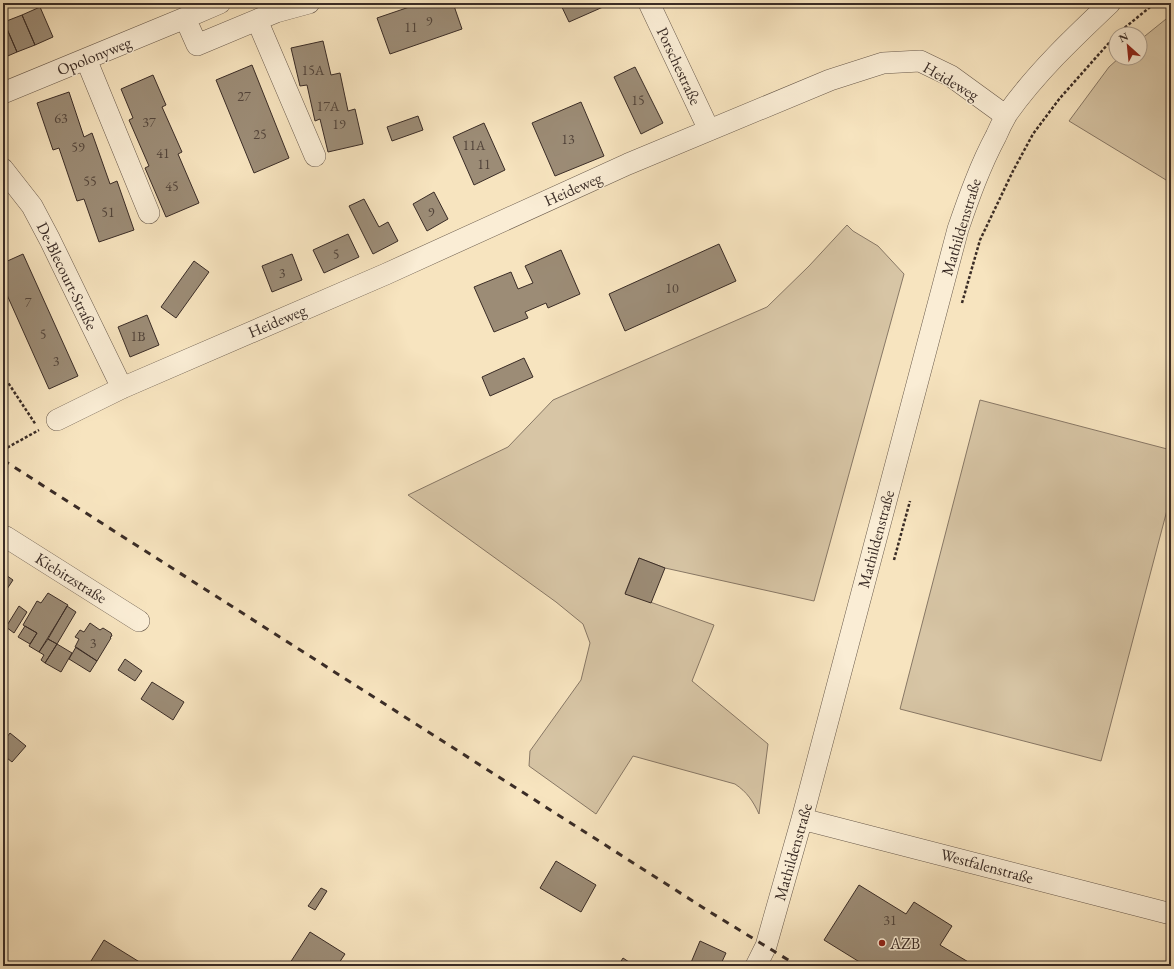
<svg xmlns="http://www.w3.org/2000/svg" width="1174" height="969" viewBox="0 0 1174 969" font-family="'EB Garamond',serif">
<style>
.green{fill:#d7c5a5;stroke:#887866}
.building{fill:#9c8c76;stroke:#3a2c26}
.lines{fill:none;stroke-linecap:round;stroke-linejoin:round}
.minor-casing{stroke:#695a4c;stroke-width:22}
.path{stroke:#3a2c26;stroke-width:2.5;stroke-dasharray:3 2;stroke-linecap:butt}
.minor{stroke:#faedd5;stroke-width:21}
.rail{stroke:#3a2c26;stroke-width:3;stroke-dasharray:7 7;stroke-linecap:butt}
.poi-dot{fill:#8f2418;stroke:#faedd5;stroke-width:1.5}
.labels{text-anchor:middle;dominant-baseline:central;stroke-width:3;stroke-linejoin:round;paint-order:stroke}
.number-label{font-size:14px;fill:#52443a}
.street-label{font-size:16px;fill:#3a2c26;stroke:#faedd5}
.poi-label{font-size:16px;fill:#3a2c26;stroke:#faedd5;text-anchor:start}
</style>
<rect width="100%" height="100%" fill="#f7e4bf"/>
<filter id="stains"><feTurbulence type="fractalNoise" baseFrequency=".005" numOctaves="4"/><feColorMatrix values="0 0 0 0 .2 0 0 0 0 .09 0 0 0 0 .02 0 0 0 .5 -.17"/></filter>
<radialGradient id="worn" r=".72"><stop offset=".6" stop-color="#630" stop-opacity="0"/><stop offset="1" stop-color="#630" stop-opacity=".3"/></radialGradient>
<path class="green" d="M1171 15V183L1069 121 1109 67 1119 58H1140V40Z
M847 225 853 231 878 246 904 274 814 601 665 568 639 558 625 593 714 625 692 681 768 744 759 814C753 801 747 792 735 784L633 756 596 814 529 766 530 751 581 680 590 643 583 624 556 602 408 495 508 447 553 400 767 307 809 266Z
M980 400 1171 450V495L1101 761 900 709Z"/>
<path class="building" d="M421 3H453L462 29 390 54 377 18Z
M560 3H601L603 7 569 22Z
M40 7 53 37 35 45 22 15Z
M22 15 35 45 17 52 4 22Z
M4 22 17 52 3 58V23Z
M323 41 331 75 340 73 348 111 355 109 363 144 328 152 320 119 315 121 307 85 300 86 291 48Z
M252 65 289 158 254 173 216 80Z
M635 67 663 123 641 134 614 77Z
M153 75 166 105 162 107 182 152 178 154 199 203 166 217 145 168 149 166 129 120 133 118 121 89Z
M69 92 84 137 92 133 110 184 117 181 134 230 99 242 84 199 77 201 59 148 53 150 37 103Z
M581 102 604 156 555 176 532 123Z
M418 116 423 130 392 141 387 127Z
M484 123 505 170 474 185 453 137Z
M434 192 448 219 427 231 413 204Z
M364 199 379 227 388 222 398 241 373 254 349 206Z
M348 234 359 257 324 273 313 250Z
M719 244 736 281 625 331 609 294Z
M561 250 580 294 548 308 546 303 525 312 528 318 494 332 474 287 511 272 518 289 533 283 525 266Z
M23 254 78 376 49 389 3 286V263Z
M292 254 302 280 272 292 262 266Z
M194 261 209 272 176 318 161 307Z
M147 315 159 345 130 357 118 327Z
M524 358 533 377 490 396 482 377Z
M639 558 665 568 651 603 625 594Z
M3 573 13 580 3 595Z
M48 593 68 605 39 652 29 646 37 633 23 625 37 601 41 603Z
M19 606 27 612 14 633 6 627Z
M67 606 76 612 57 644 48 639Z
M90 623 100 630 103 628 111 633 112 636 110 637 111 638 97 661 75 647 79 639 75 637 80 630 84 632Z
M25 626 37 633 30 644 18 637Z
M48 639 57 644 45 663 41 660 44 655 39 652Z
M57 644 72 653 61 672 45 663Z
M76 647 97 661 90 672 69 659Z
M125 659 142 671 135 681 118 670Z
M152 682 184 702 173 720 141 699Z
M10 733 26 746 12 762 3 755V742Z
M556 861 596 885 581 912 540 888Z
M859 885 906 914 914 902 952 926 940 945 975 966H866L824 940Z
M321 888 327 891 315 910 308 906Z
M310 932 345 954 337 966H288Z
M104 940 146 966H99L91 961Z
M700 941 726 953 720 966H693L690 965Z
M623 958 635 966H618Z"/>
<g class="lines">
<g class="minor-casing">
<path id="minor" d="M271 3 276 12 309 3
M649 3 709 130
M185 18 197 45 276 12
M257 20 315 156
M86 59 149 213
M3 93 185 18 220 3
M3 169 32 206 50 240 122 388
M57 420 122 388 386 274 628 164 830 80 883 63 920 61 951 76 1006 116
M3 536 6 537 139 621
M802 819 1171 914
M756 966 766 946 802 819 958 229C969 197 980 166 996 136 999 129 1003 121 1007 114 1036 73 1073 38 1110 3"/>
</g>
<path class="path" d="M1117 34 1155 3
M962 303 980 240 1013 171 1033 134 1060 98 1116 35
M3 375 36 425
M3 450 39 430
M894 560 910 501"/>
<use href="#minor" class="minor"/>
<path class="rail" d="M3 460 710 912 798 966"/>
</g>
<circle class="poi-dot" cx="882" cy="943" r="4"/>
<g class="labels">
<g class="number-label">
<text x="429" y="21">9</text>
<text x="411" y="27">11</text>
<text x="313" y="70">15A</text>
<text x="244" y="96">27</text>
<text x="638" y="100">15</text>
<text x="328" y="106">17A</text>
<text x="61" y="118">63</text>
<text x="149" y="122">37</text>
<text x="339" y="124">19</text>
<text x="260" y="134">25</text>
<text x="568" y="139">13</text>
<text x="474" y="145">11A</text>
<text x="78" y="147">59</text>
<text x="163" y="153">41</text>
<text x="484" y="164">11</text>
<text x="90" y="181">55</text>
<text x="172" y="186">45</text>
<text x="108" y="212">51</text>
<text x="431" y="212">9</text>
<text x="336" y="254">5</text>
<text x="282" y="273">3</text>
<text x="672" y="288">10</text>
<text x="28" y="302">7</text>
<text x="43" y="334">5</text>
<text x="138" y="336">1B</text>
<text x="56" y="361">3</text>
<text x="93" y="643">3</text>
<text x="890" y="920">31</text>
</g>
<g class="street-label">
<text transform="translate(94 56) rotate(-22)">Opolonyweg</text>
<text transform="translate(679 66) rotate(65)">Porschestraße</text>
<text transform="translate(951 81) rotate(30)">Heideweg</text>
<text transform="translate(573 189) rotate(-24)">Heideweg</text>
<text transform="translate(961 227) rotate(-73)">Mathildenstraße</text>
<text transform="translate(67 276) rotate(64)">De-Blecourt-Straße</text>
<text transform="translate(277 321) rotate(-23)">Heideweg</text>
<text transform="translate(876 539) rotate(-75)">Mathildenstraße</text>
<text transform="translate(71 578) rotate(32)">Kiebitzstraße</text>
<text transform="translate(793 852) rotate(-74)">Mathildenstraße</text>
<text transform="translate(987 866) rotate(15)">Westfalenstraße</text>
</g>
<g class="poi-label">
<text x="890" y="943">AZB</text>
</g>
</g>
<rect width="1174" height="969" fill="none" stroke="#f7e4bf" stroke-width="16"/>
<rect x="4" y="4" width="1166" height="961" fill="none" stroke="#3a2c26" stroke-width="2"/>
<rect x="8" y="8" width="1158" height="953" fill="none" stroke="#3a2c26"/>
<g transform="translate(1128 46) rotate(333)"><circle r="19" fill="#faedd5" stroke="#ada08f"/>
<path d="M0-3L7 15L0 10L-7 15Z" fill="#8f2418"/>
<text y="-6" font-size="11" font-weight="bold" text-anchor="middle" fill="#3a2c26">N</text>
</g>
<rect width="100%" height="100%" filter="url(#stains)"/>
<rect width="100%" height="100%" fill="url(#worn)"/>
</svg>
